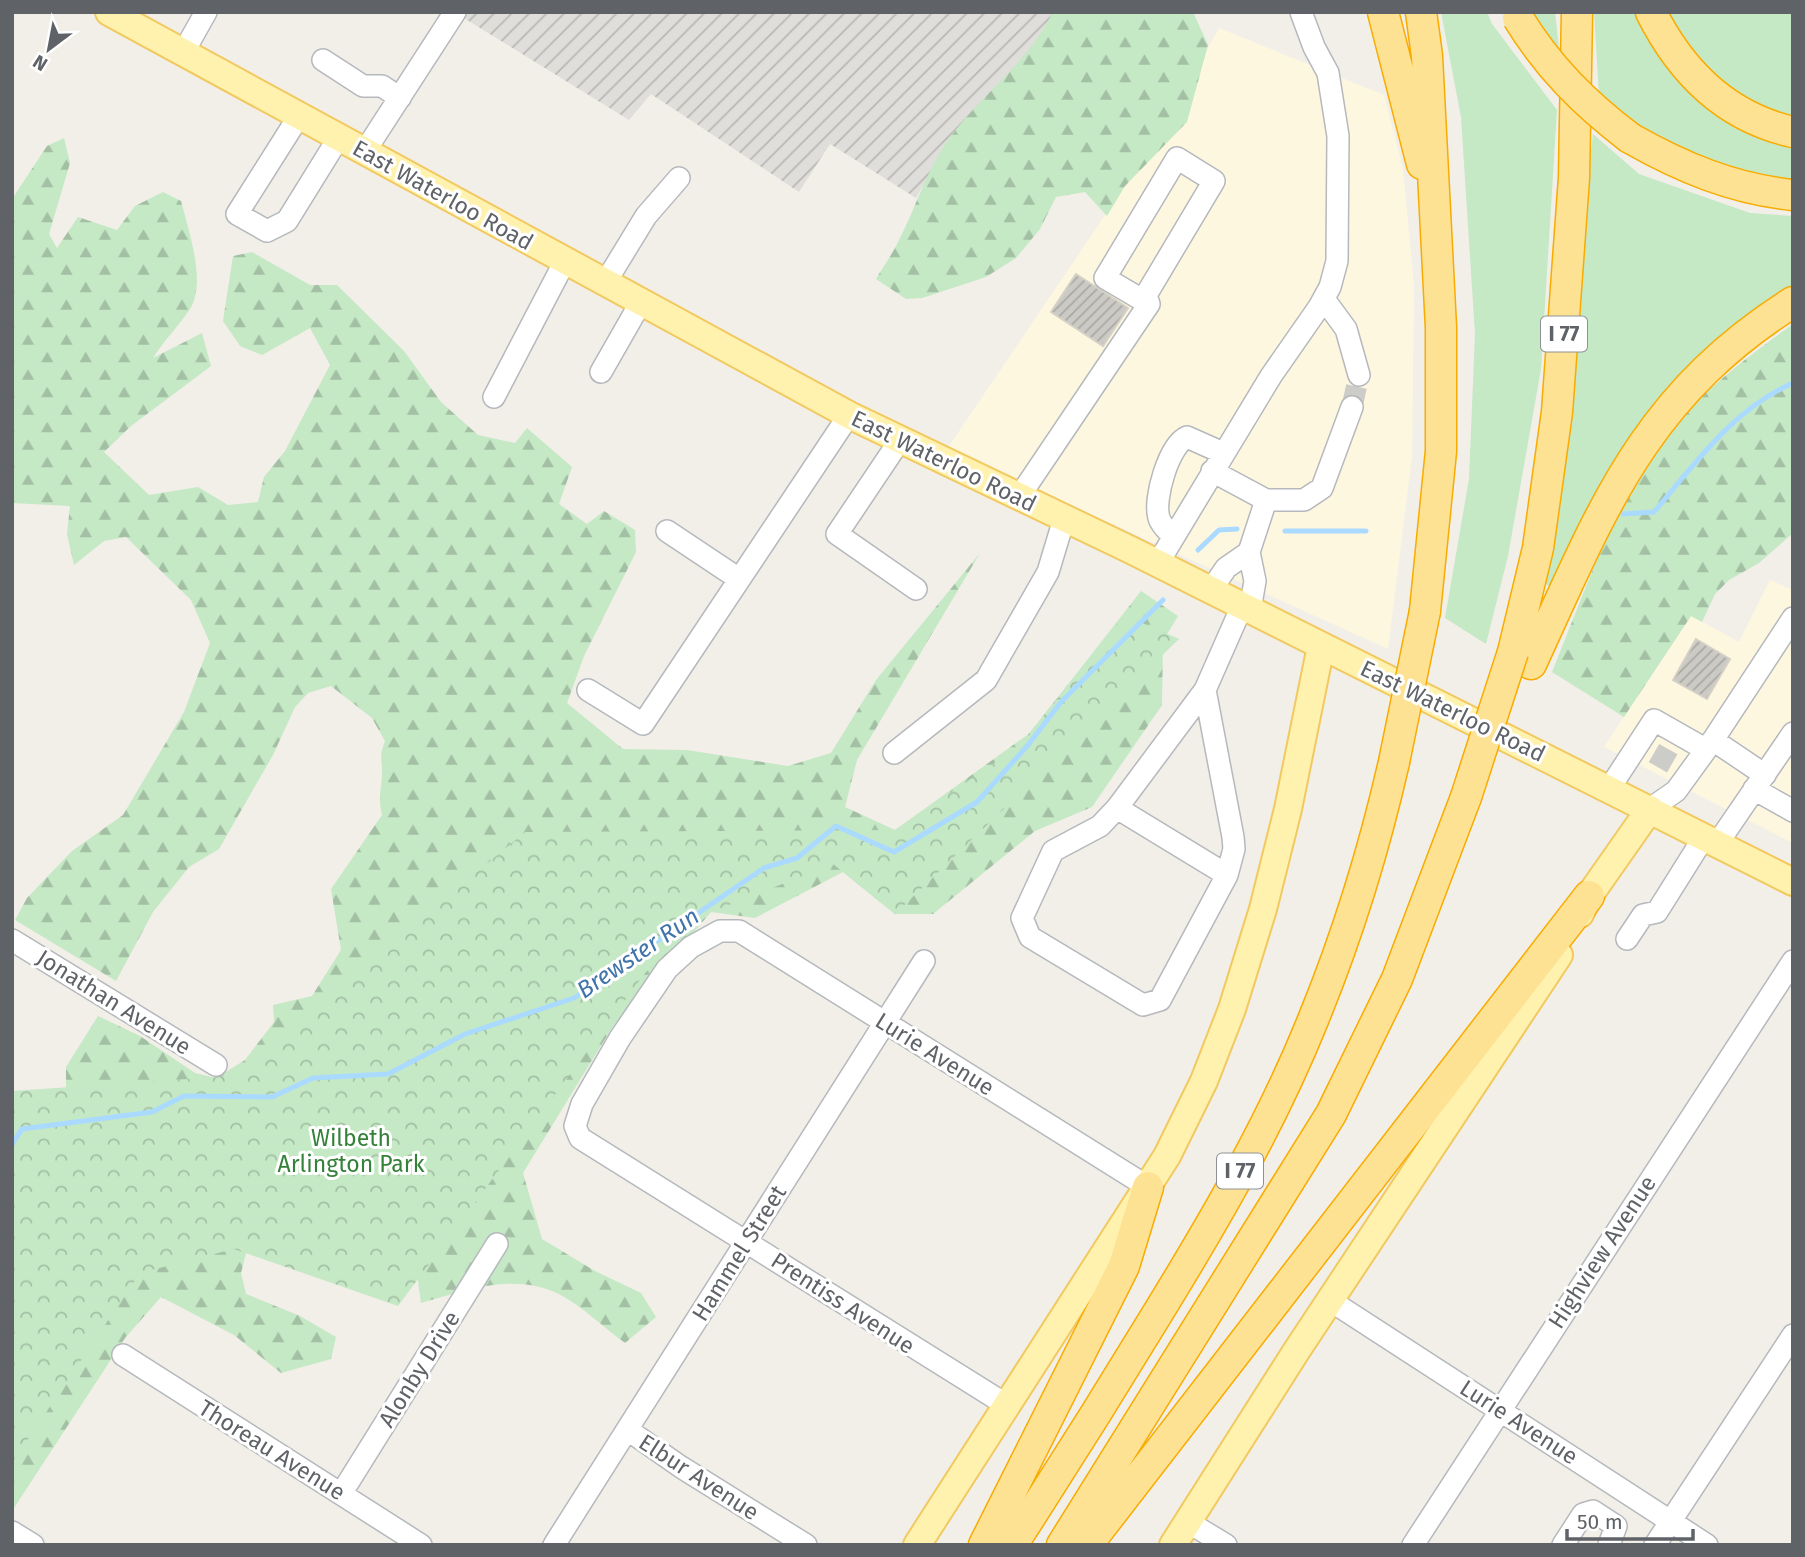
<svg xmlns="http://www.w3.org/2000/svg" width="1805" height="1557" viewBox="0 0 1805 1557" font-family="'Fira Sans',sans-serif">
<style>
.commercial{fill:#fef7e0}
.industrial{fill:url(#industrial-furrows)}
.grass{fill:#c5e8c5}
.forest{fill:url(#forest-firs)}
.park{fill:url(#park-crowns)}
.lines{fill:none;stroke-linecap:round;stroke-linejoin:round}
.stream{stroke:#aadaff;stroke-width:5}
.building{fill:url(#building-hatch);stroke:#d6d1c6;stroke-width:2}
.minor-tunnel{stroke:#ccccc8;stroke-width:21;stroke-dasharray:21 10;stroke-linecap:butt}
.minor-casing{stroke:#b5b8bc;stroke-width:24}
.major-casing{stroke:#f2c960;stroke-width:30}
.highway-casing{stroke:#f9ab00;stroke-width:33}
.minor{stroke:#fff;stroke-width:21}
.major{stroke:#fff2af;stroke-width:26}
.highway{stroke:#fde293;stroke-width:30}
.highway-bridge-casing{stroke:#f9ab00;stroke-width:33;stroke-linecap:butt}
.highway-bridge{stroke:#fde293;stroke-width:30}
.labels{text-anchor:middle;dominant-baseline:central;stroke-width:6;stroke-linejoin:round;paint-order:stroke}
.shield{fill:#fff;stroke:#8f9295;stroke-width:2}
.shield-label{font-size:21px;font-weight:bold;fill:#5f6368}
.street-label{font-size:23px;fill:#5f6368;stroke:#fff}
.park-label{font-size:23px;fill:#348238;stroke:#fff}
.water-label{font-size:24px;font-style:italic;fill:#4174aa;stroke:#fff}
</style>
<defs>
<pattern id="industrial-furrows" width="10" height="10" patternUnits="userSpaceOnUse" patternTransform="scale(1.75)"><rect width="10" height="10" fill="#e0deda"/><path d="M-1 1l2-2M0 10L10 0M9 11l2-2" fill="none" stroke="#b9b8b5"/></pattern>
<pattern id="forest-firs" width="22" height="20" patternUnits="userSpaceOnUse" patternTransform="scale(1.75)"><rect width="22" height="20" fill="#c5e8c5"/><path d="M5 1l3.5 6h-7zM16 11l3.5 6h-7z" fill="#a3c0a4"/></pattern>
<pattern id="park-crowns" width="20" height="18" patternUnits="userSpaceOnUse" patternTransform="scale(1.75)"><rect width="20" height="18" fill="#c5e8c5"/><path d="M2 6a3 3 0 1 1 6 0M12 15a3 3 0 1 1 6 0" fill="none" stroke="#a3c0a4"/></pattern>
<pattern id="building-hatch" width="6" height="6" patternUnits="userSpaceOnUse" patternTransform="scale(1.75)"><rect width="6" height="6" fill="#cccac5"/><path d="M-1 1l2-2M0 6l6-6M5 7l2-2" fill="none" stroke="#a9a8a4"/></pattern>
</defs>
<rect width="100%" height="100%" fill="#f1efe8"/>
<path class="commercial" d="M1219 28 1384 95 1403 169 1414 286 1412 456 1388 649 980 464 949 446 1166 125Z
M1770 580 1793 590V843L1604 747 1691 616 1739 642Z"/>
<path class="industrial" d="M468 12H1053L1041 36 1013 71 953 133 916 198 830 144 799 192 651 94 629 120 464 18Z"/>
<path class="grass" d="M1441 12H1487L1492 24 1557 110 1541 369 1508 556 1486 644 1445 618 1469 479 1475 334 1461 117Z
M1525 12H1555L1560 57Z
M1594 12H1644L1663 53 1793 139V186L1752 180 1643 133 1599 96Z
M1666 12H1793V118L1735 97 1691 52Z
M1593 134 1639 174 1750 213 1793 216V291L1748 318 1557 594 1540 578Z"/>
<path class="forest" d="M1053 12H1193L1208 45 1187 122 1125 186 1107 216 1085 192 1056 197 1040 229 1016 258 986 277 922 298 906 299 876 279C883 267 892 255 898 242 917 206 928 164 954 132 988 89 1027 63 1053 12Z
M64 138 70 163 49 234 57 248 78 217 117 230 135 206 163 192 181 201C188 229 207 282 190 309 179 326 164 340 153 358L202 333 211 366 131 426 104 452 149 495 198 487 228 505 258 502 264 477 285 451 330 365 310 328 262 355 240 346 223 321 233 256 252 252 310 285H337L404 351 441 402 478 435 515 443 527 428 572 467 559 504 587 524 604 511 635 530 636 552 584 656 567 703 623 749 687 750 788 766 831 753 876 680 980 553 857 760 845 807 895 830 1030 733 1141 591 1178 616 1163 641 1162 705 1092 807 1035 831 933 914H895L843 872 755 918 711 912 613 1026 523 1173 542 1239 595 1271 641 1293 656 1317 625 1343C604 1328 582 1306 559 1294 513 1272 467 1290 421 1303L413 1246 251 1233 241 1273 246 1294 300 1316 336 1337 331 1359 281 1373 234 1335 161 1297 125 1338 12 1511V1121L66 1104V1067L98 1016 140 1036 195 1073 216 1078 245 1060 274 1022 273 1005 312 996 341 950 331 889 382 815C378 797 381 792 382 775 383 758 378 759 385 741L372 718 331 686 308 693 295 707 273 755 219 849 189 867 153 912 116 981 15 920 27 898 72 851 123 815 184 712 210 643 191 600 126 537 104 541 74 565 67 534 70 506 12 503V199L47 146Z
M1793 324V533L1759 563 1729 580 1715 594 1702 622 1691 616 1624 717 1552 672C1576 613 1598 552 1626 495 1661 422 1729 370 1793 324Z"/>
<path class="park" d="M1124 615 1179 639 895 914 833 864 711 912 646 972 398 1306 234 1249 140 1273 12 1463V1091L218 1077 253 1066 306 1014 525 832 895 830 1018 747Z"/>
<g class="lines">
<path class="stream" d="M1623 514 1654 512C1695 464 1733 409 1793 383
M1285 531H1366
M1198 550 1219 530 1237 529
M12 1144 22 1129 152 1112 184 1096 272 1097 313 1078 388 1074 465 1034 574 998 764 868 797 858 836 826 894 852 977 802 1028 745 1061 702 1163 600"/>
</g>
<path class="building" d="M1076 274 1128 308 1103 346 1051 312Z
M1696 639 1730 659 1707 699 1673 680Z"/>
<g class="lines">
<path class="minor-tunnel" d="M1352 407 1359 375
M1654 753 1675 765"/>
<g class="minor-casing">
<path id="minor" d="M183 53 206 12
M323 60 363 86H382L400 98
M299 116 237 214 267 231 287 221 339 137
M365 151 455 12
M605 283 646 216 679 178
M1324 299 1346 329 1359 375
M601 372 641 302
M494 397 565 261
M900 440 837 534 916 589
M1212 471 1266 500 1249 552
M1019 497 1149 304 1146 295 1214 181 1177 158 1105 278 1149 304
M1266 500H1304L1322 488 1352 407
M667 531 739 579
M1172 535C1167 530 1161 525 1159 518 1153 499 1169 445 1187 437L1223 453
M1158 563 1271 376 1319 307 1330 287 1337 261 1338 136 1328 73 1314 47 1301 12
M1211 590 1226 568 1249 552 1255 581 1250 610
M588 690 643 724 849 415
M1205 690 1233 837 1234 849 1227 875 1117 808 1205 690 1242 606
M1713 740 1793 618
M894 753 986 680 1048 572 1064 519
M1609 789 1654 720 1705 749
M1754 789 1793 811
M1117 808 1100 826 1053 851 1022 918 1030 937 1143 1005 1160 1000 1227 875
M1650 809 1676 791 1713 740 1765 775
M1717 844 1793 733
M1627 939 1643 915 1657 912 1704 837
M12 940 216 1065
M1331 1301 1707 1545
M123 1355 421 1545
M1005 1404 580 1138 575 1126 582 1104 620 1038 667 969 691 947 720 931H739L1148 1187
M628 1430 681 1467 806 1545
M341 1494 497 1244
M1188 1522 1226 1545
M12 1532 33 1545
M554 1545 924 961
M1413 1545 1793 961
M1563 1545 1583 1514 1593 1511 1616 1526 1609 1545
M1655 1545 1793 1335"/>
</g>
<g class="major-casing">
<path id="major" d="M109 12 849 415 1131 550 1793 882
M1580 914 1589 896 1650 809
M917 1545 1167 1156 1204 1081 1232 1009 1263 909 1288 809 1321 646
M1173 1545 1297 1350 1559 955"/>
</g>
<g class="highway-casing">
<path id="highway" d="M1383 12 1422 164
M1421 12 1427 56 1441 328V451L1425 611
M1651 12C1681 72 1726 117 1793 132
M1630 138C1681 167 1733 189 1793 195
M1513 652 1538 548 1557 412 1574 178 1577 12
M1531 664C1602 510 1643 397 1793 302
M984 1545 1124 1266 1148 1187
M1012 1545C1062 1468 1111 1390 1159 1311 1216 1218 1272 1122 1313 1020 1347 937 1374 850 1394 762
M1062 1545 1331 1114 1397 979 1466 797
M1087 1545 1589 896"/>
</g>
<use href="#minor" class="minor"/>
<use href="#major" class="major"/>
<use href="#highway" class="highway"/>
<g class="highway-bridge-casing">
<path id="highway-bridge" d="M1518 18C1548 67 1584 103 1630 138
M1394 762 1425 611
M1466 797 1513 652"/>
</g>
<use href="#highway-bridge" class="highway-bridge"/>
</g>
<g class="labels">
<g class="shield">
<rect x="1541" y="316.5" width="46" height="35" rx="5"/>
<rect x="1217" y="1153.5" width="46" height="35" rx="5"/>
</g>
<g class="shield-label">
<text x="1564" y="334">I 77</text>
<text x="1240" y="1171">I 77</text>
</g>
<g class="street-label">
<text transform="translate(443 195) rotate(29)">East Waterloo Road</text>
<text transform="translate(944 461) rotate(26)">East Waterloo Road</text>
<text transform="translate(1453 711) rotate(26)">East Waterloo Road</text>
<text transform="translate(114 1002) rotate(32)">Jonathan Avenue</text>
<text transform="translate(935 1054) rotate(32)">Lurie Avenue</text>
<text transform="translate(1602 1252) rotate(-57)">Highview Avenue</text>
<text transform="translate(739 1253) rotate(-58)">Hammel Street</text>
<text transform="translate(843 1303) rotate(33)">Prentiss Avenue</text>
<text transform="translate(419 1369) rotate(-58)">Alonby Drive</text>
<text transform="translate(1519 1422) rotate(33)">Lurie Avenue</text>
<text transform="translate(272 1450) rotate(32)">Thoreau Avenue</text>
<text transform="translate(699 1477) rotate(33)">Elbur Avenue</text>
</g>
<g class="park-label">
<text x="351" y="1138">Wilbeth<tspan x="351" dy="26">Arlington Park</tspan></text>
</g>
<g class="water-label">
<text transform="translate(638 953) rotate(-34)">Brewster Run</text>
</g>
</g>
<rect width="1805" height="1557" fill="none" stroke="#5f6368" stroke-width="28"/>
<g transform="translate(49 49) rotate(212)" stroke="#ffffff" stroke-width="5" paint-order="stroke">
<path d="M0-5L12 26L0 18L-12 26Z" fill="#5f6368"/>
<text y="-10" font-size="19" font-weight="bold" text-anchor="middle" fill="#5f6368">N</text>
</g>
<path d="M1567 1529v10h126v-10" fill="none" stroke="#5f6368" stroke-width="3.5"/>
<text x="1577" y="1529" font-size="21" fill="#5f6368" stroke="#ffffff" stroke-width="5" paint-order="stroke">50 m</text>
</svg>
